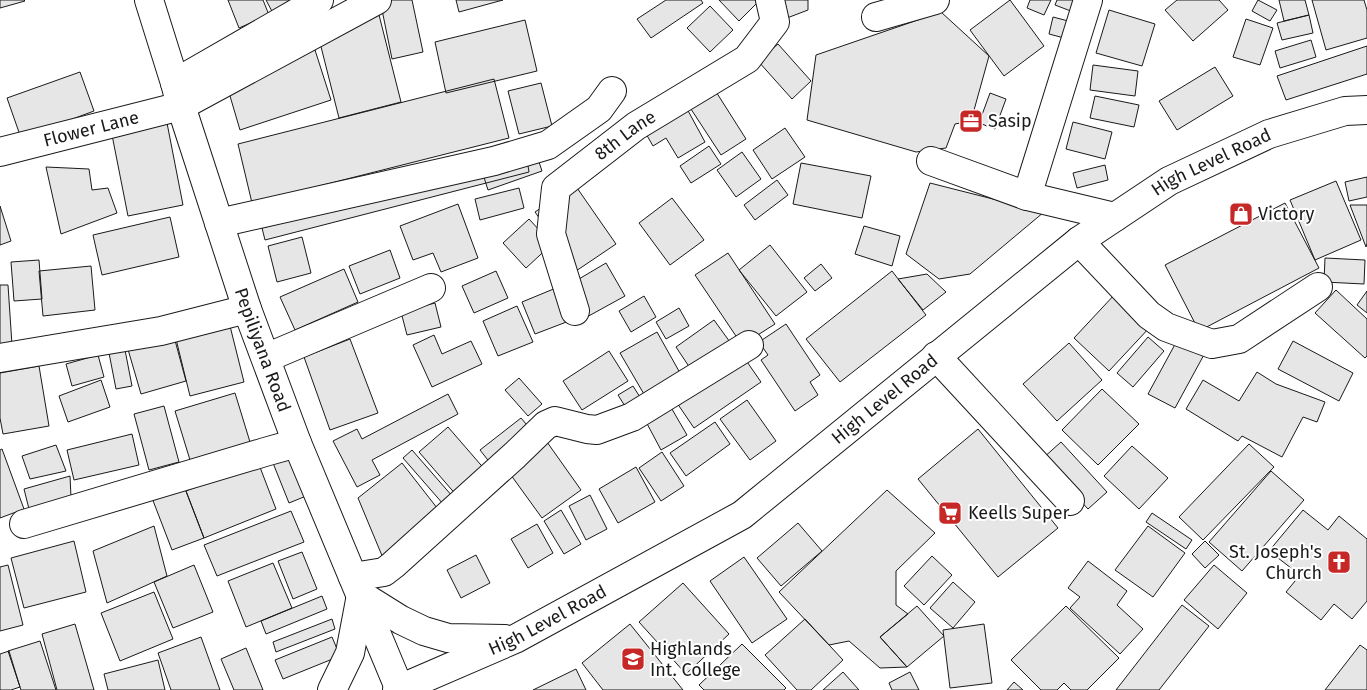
<svg xmlns="http://www.w3.org/2000/svg" width="1367" height="690" viewBox="0 0 1367 690" font-family="'Fira Sans',sans-serif">
<style>
.building{fill:#e6e6e6;stroke:#1a1a1a}
.lines{fill:none;stroke-linecap:round;stroke-linejoin:round}
.minor-casing{stroke:#1a1a1a;stroke-width:30}
.major-casing{stroke:#1a1a1a;stroke-width:30}
.highway-casing{stroke:#1a1a1a;stroke-width:30}
.minor{stroke:#fff;stroke-width:28}
.major{stroke:#fff;stroke-width:28}
.highway{stroke:#fff;stroke-width:28}
.labels{text-anchor:middle;dominant-baseline:central;stroke-width:4;stroke-linejoin:round;paint-order:stroke}
.poi-label{font-size:18px;fill:#1a1a1a;stroke:#fff;text-anchor:start}
.street-label{font-size:18px;fill:#1a1a1a;stroke:#fff}
</style>
<rect width="100%" height="100%" fill="#fff"/>
<path class="building" d="M0 0H24L25 1 0 8Z
M228 0H263L269 15 239 28Z
M266 0H298L274 15Z
M380 0H412L423 52 392 59Z
M456 0H503L459 12Z
M666 0H701L703 3 651 38 637 19Z
M719 0H760L739 21Z
M781 0H808V10L787 18Z
M1010 0 1044 46 1004 76 970 30Z
M1030 0H1051L1044 15 1027 8Z
M1057 0H1080L1076 13 1055 5Z
M1177 0H1219L1228 10 1193 41 1165 10Z
M1258 0 1277 10 1270 21 1252 11Z
M1279 0H1305L1309 15 1284 21Z
M1312 0H1364L1367 10V38L1326 50Z
M376 3 401 102 339 118 314 19Z
M710 6 733 30 710 52 687 28Z
M1109 10 1155 24 1142 66 1096 53Z
M941 12 989 56 971 121 955 124 946 148 916 152 807 120 816 55Z
M1309 15 1313 33 1282 40 1277 23Z
M1053 17 1072 22 1068 39 1049 34Z
M1246 19 1273 28 1260 65 1233 57Z
M525 20 537 71 446 93 435 42Z
M1311 40 1316 57 1280 68 1275 51Z
M778 44 811 81 792 99 758 61Z
M1367 46V74L1286 100 1277 76Z
M315 50 331 100 240 130 225 79Z
M1093 65 1138 71 1135 96 1090 90Z
M1215 67 1233 96 1177 130 1159 101Z
M80 72 94 111 21 138 7 98Z
M494 79 509 138 252 203 238 144Z
M541 83 552 126 519 134 508 91Z
M713 87 746 139 721 155 687 103Z
M990 93 1006 99 995 129 979 123Z
M1095 96 1139 105 1134 127 1090 118Z
M686 107 705 142 678 158 666 138 653 146 645 132Z
M1073 122 1112 132 1105 159 1066 149Z
M167 123 183 205 128 216 112 135Z
M785 128 805 157 772 179 753 150Z
M709 146 721 164 691 183 680 166Z
M742 152 761 179 736 197 717 170Z
M536 153 542 171 488 190 482 171Z
M527 160 529 172 265 240 262 228Z
M801 163 871 176 862 218 793 204Z
M1105 165 1108 180 1077 188 1073 173Z
M46 167 89 169 92 190 108 188 117 213 61 234Z
M1367 177V197L1349 201 1345 182Z
M777 180 788 195 755 220 744 205Z
M1336 181 1361 240 1315 260 1290 200Z
M930 183 1044 212 970 274 939 279 906 254Z
M575 185 616 244 576 271 535 212Z
M519 188 524 208 480 220 475 199Z
M672 198 704 240 670 265 639 223Z
M1285 203 1319 268 1199 331 1165 265Z
M458 204 478 258 441 272 433 253 413 260 400 226Z
M1350 205H1367V243L1366 247Z
M0 206 11 241 0 245Z
M170 217 179 257 102 275 93 235Z
M529 219 552 244 526 268 503 243Z
M864 226 900 236 892 266 855 254Z
M302 237 311 273 277 282 268 246Z
M770 245 807 292 776 316 739 270Z
M390 250 400 278 360 294 349 266Z
M728 253 775 324 742 345 695 275Z
M1325 258 1365 260 1364 284 1324 282Z
M39 260 42 299 14 301 11 262Z
M606 263 625 296 585 318 567 286Z
M821 264 832 278 815 291 804 278Z
M91 266 95 310 43 316 39 271Z
M344 269 358 302 295 330 280 297Z
M496 271 508 298 474 313 462 286Z
M892 271 926 315 840 382 806 339Z
M927 274 946 292 923 310 898 279Z
M0 285H8L12 345 0 349Z
M556 288 569 321 535 334 522 302Z
M1336 290 1367 319V356L1365 358 1315 313Z
M1367 291V313L1357 305Z
M1116 293 1151 326 1109 371 1074 338Z
M644 296 656 317 631 332 619 311Z
M435 303 441 327 407 335 401 312Z
M517 306 533 342 498 356 483 321Z
M679 308 689 326 666 339 656 322Z
M714 320 735 349 696 377 676 347Z
M229 322 244 382 190 396 175 335Z
M786 324 820 375 810 382 818 395 795 411 761 360 768 355 759 342Z
M657 332 684 380 648 401 620 353Z
M173 333 186 381 141 394 127 346Z
M434 335 442 354 471 341 482 364 432 387 413 345Z
M1148 337 1164 351 1133 387 1117 373Z
M1179 337 1206 351 1175 408 1148 394Z
M350 339 378 413 330 430 304 357Z
M1293 341 1353 373 1339 401 1278 369Z
M1069 343 1102 380 1057 421 1023 384Z
M125 350 132 386 116 389 109 353Z
M609 351 628 381 582 410 563 381Z
M98 355 104 377 72 386 66 364Z
M743 356 761 382 694 428 677 403Z
M39 366 49 426 3 434 0 418V373Z
M1257 372 1276 384 1325 402 1317 422 1303 417 1282 457 1242 436 1238 441 1186 409 1203 380 1239 401Z
M519 378 542 404 528 416 505 390Z
M101 380 110 407 68 422 59 396Z
M633 386 643 402 628 411 618 395Z
M1102 389 1139 424 1098 465 1062 430Z
M235 393 250 442 190 460 175 411Z
M448 394 458 414 372 460 380 475 357 487 333 441 357 429 362 439Z
M747 400 776 441 750 460 720 419Z
M669 404 687 435 661 450 644 418Z
M164 406 179 462 149 470 134 414Z
M521 418 532 431 491 464 480 450Z
M715 422 730 444 686 476 670 453Z
M448 427 487 472 458 497 419 452Z
M978 429 1058 528 998 577 918 479Z
M132 434 139 465 74 480 67 450Z
M547 442 581 490 542 518 508 471Z
M1061 442 1107 492 1088 509 1042 459Z
M1249 444 1274 467 1203 540 1179 517Z
M56 445 66 471 30 479 22 456Z
M1132 446 1168 478 1139 509 1104 476Z
M2 449 24 509 0 518V450Z
M293 449 311 494 289 503 271 458Z
M412 450 453 497 444 505 403 458Z
M662 452 684 486 661 501 639 468Z
M258 462 276 509 204 538 186 491Z
M402 463 441 513 383 558 358 498Z
M636 467 655 502 618 523 599 489Z
M1271 471 1304 500 1242 571 1209 542Z
M70 476 71 497 30 513 24 489Z
M184 486 204 538 172 550 152 498Z
M887 490 935 533 896 571V605L908 614 880 637 907 667 880 668 849 641 829 645 779 592Z
M590 495 607 529 586 540 569 506Z
M561 510 581 544 564 554 544 521Z
M1303 510 1328 530 1339 516 1367 539V601L1352 619 1334 604 1321 620 1286 592 1300 575 1269 551Z
M291 511 304 542 217 576 204 545Z
M1152 513 1192 540 1186 549 1146 522Z
M798 523 822 551 781 586 757 558Z
M537 524 553 553 528 568 511 539Z
M154 526 167 576 107 603 93 551Z
M1148 526 1185 553 1153 597 1115 570Z
M74 541 86 592 24 608 11 558Z
M1205 541 1219 555 1205 568 1192 554Z
M302 552 317 589 293 599 278 561Z
M476 555 490 583 461 598 447 570Z
M932 556 952 575 924 605 904 586Z
M744 557 787 619 752 643 710 581Z
M1088 561 1127 591 1117 605 1143 629 1120 654 1070 608 1080 597 1068 588Z
M273 563 292 608 246 627 228 581Z
M8 565 23 625 0 631V567Z
M194 565 213 612 173 628 154 582Z
M1214 565 1247 593 1218 629 1184 600Z
M953 582 975 602 953 628 930 608Z
M683 583 729 634 686 674 639 622Z
M154 592 173 639 120 661 101 613Z
M322 596 327 609 266 634 261 621Z
M1182 605 1209 626 1159 690H1116Z
M917 606 944 636 907 667 880 637Z
M1066 606 1119 658 1087 690H1071L1064 683 1057 690H1041L1011 660Z
M332 619 335 629 276 652 273 642Z
M805 619 843 660 811 690H797L765 655Z
M75 624 94 690H57L42 634Z
M630 624 683 690H603L582 663Z
M984 624 992 683 950 688 943 630Z
M201 637 220 690H171L158 653Z
M332 637 340 656 283 679 275 660Z
M40 641 56 690H21L8 651Z
M742 644 786 688 784 690H704L699 685Z
M1360 645 1367 650V690H1325Z
M246 648 263 690H234L221 659Z
M9 651 20 687 11 690H0V654Z
M158 660 165 690H108L104 674Z
M576 669 586 690H533Z
M843 672 859 690H823Z
M910 672 919 690H892L889 683Z
M1014 682 1023 690H1007Z"/>
<g class="lines">
<g class="minor-casing">
<g id="minor">
<path d="M876 17 935 0"/>
<path d="M175 83 319 0"/>
<path id="s1" d="M0 152 181 106 377 0"/>
<path d="M931 161 1027 196 1115 217"/>
<path d="M1027 196 1088 0"/>
<path d="M219 223 494 161 548 145 599 109 612 91"/>
<path d="M1079 241 1149 315 1166 327 1212 344 1239 339 1318 287"/>
<path id="s2" d="M575 311 551 234 556 188 636 126 747 59 775 22 770 0"/>
<path d="M936 356 1070 501"/>
<path d="M0 358 161 331 247 309"/>
<path d="M266 358 431 288"/>
<path d="M24 524 265 452 297 443"/>
<path d="M353 577 384 572 393 565 515 455 546 425 555 421 587 429 597 430 632 417 749 345"/>
</g>
</g>
<g class="major-casing">
<g id="major">
<path id="s3" d="M149 0 175 83 181 106 247 309 297 443 400 690"/>
</g>
</g>
<g class="highway-casing">
<g id="highway">
<path d="M332 690 350 653 361 595 401 620 424 631 448 638 505 639"/>
<path id="s4" d="M397 690 515 639 742 515 1079 241 1169 181 1269 134 1345 111 1367 110"/>
</g>
</g>
<use href="#minor" class="minor"/>
<use href="#major" class="major"/>
<use href="#highway" class="highway"/>
</g>
<defs>
<g id="office-square" transform="scale(1.25)"><rect x="-9" y="-9" width="18" height="18" rx="4" fill="#c62828" stroke="#fff"/><path d="M-6-3h4V-5.5h4V-3h4V5H-6ZM-1-4.5V-3h2v-1.5ZM-6 0V1H6V0Z" fill="#fff"/></g>
<g id="shop-square" transform="scale(1.25)"><rect x="-9" y="-9" width="18" height="18" rx="4" fill="#c62828" stroke="#fff"/><path d="M-5-2.5h2.3a2.7 3.5 0 0 1 5.4 0H5L5.5 6h-11ZM-1.5-2.5h3a1.5 2.3 0 0 0-3 0Z" fill="#fff"/></g>
<g id="supermarket-square" transform="scale(1.25)"><rect x="-9" y="-9" width="18" height="18" rx="4" fill="#c62828" stroke="#fff"/><path d="M-6-5.5h2.5l.6 2H6L4.5 2H-2.5L-4.4-4H-6ZM-1.5 3.2a1.3 1.3 0 1 0 .1 0ZM3 3.2a1.3 1.3 0 1 0 .1 0Z" fill="#fff"/></g>
<g id="church-square" transform="scale(1.25)"><rect x="-9" y="-9" width="18" height="18" rx="4" fill="#c62828" stroke="#fff"/><path d="M-1.2-6h2.4v3.5h3.3v2.4h-3.3V6h-2.4V-.1h-3.3v-2.4h3.3Z" fill="#fff"/></g>
<g id="school-square" transform="scale(1.25)"><rect x="-9" y="-9" width="18" height="18" rx="4" fill="#c62828" stroke="#fff"/><path d="M0-5L7-2L0 1L-7-2ZM-4 1L0 2.5L4 1V4Q0 6-4 4Z" fill="#fff"/></g>
</defs>
<g fill-rule="evenodd">
<use href="#office-square" x="971" y="121"/>
<use href="#shop-square" x="1241" y="214"/>
<use href="#supermarket-square" x="950" y="513"/>
<use href="#church-square" x="1339" y="562"/>
<use href="#school-square" x="633" y="659"/>
</g>
<g class="labels">
<g class="poi-label">
<text x="988" y="121">Sasip</text>
<text x="1258" y="214">Victory</text>
<text x="968" y="513">Keells Super</text>
<text x="1322" y="552" text-anchor="end">St. Joseph's<tspan x="1322" dy="21">Church</tspan></text>
<text x="650" y="649">Highlands<tspan x="650" dy="21">Int. College</tspan></text>
</g>
<g class="street-label">
<text stroke="none"><textPath href="#s1" startOffset="94">Flower Lane</textPath></text>
<text stroke="none"><textPath href="#s2" startOffset="214">8th Lane</textPath></text>
<text stroke="none"><textPath href="#s4" startOffset="976">High Level Road</textPath></text>
<text stroke="none"><textPath href="#s3" startOffset="368">Pepiliyana Road</textPath></text>
<text stroke="none"><textPath href="#s4" startOffset="571">High Level Road</textPath></text>
<text stroke="none"><textPath href="#s4" startOffset="166">High Level Road</textPath></text>
</g>
</g>
</svg>
